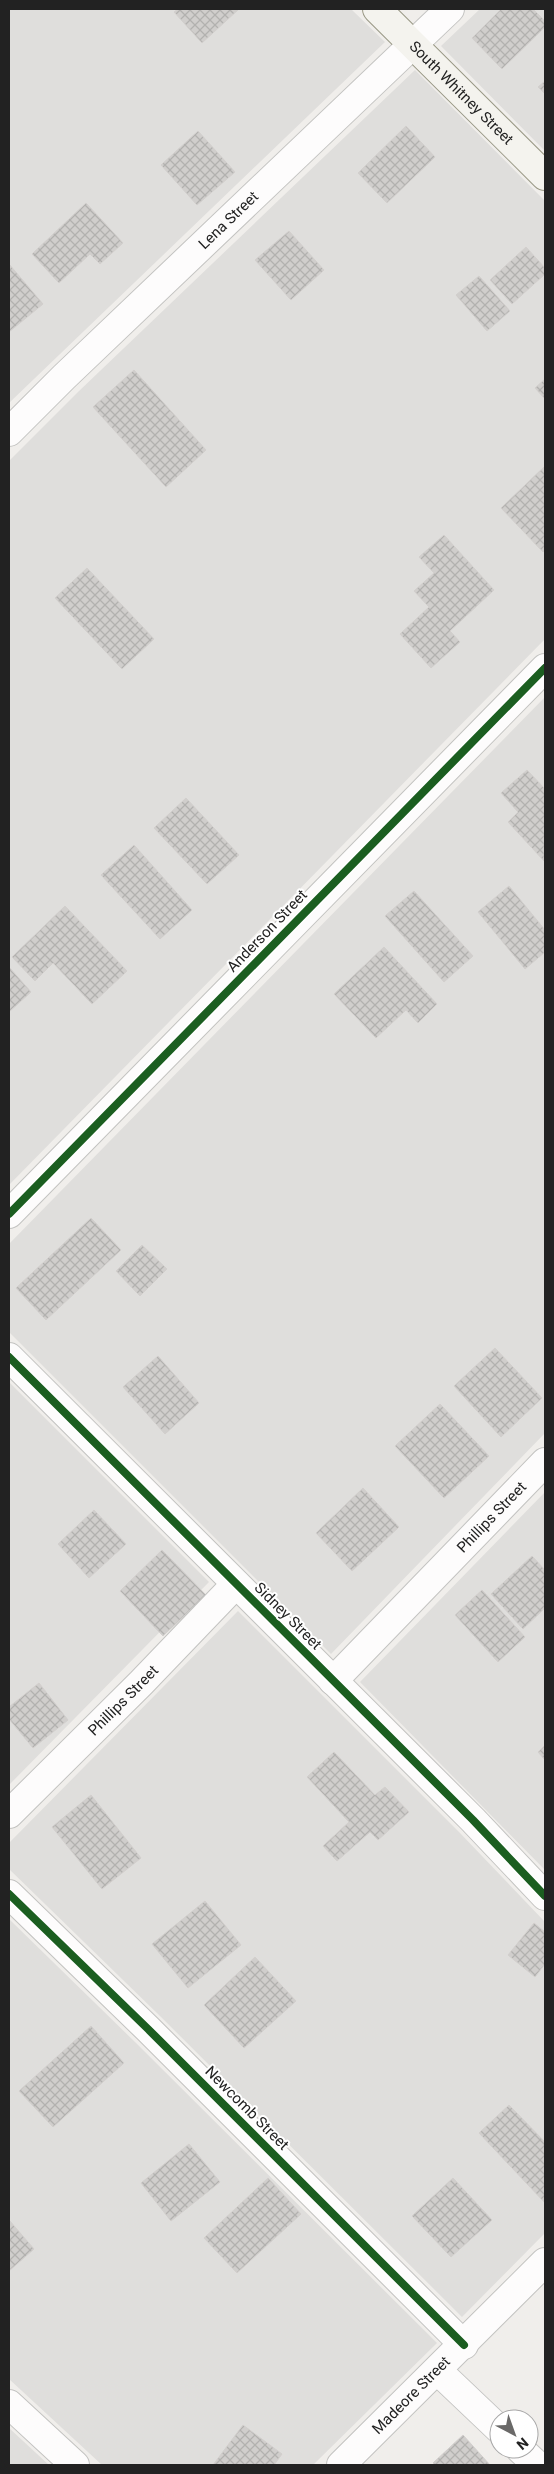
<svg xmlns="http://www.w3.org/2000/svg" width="554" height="2474" viewBox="0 0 554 2474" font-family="Roboto,sans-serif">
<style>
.residential{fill:#dfdedc}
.building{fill:url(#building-cross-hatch);stroke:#d2cfcd}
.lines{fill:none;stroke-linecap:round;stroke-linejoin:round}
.street-casing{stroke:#c3c3c1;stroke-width:30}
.secondary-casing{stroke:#999885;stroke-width:30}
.street{stroke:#fdfcfc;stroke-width:28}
.secondary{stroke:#f4f3ee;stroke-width:28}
.cycleway-casing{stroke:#fff;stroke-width:11}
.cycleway{stroke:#1b5e20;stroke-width:8}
.labels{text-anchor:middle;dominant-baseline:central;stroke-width:4;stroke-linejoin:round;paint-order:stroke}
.street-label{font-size:15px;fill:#222;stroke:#fff}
</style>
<defs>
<pattern id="building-cross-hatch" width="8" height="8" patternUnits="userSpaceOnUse" patternTransform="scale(1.25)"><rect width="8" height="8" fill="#d0cecc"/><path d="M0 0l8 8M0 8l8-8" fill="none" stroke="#b2b1af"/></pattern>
</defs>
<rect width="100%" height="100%" fill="#f0eeeb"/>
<path class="residential" d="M9 9H351L385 42 9 403Z
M480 9H545V151L441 46Z
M415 70 545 201V639L9 1185V461L78 392Z
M545 697V1433L331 1654 9 1332V1244Z
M9 1382 209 1582 9 1785Z
M545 1492V1870L360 1682Z
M238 1611 460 1833 545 1922V2233L462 2317 160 2016 9 1869V1843Z
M9 1919 135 2042 437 2343 313 2465H102L9 2379Z
M9 2428 49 2465H9Z"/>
<path class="building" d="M178 9H239L202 43 174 12Z
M501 9H533L545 21V27L502 69 472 38Z
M545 81V94L538 87Z
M406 126 435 157 387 203 358 173Z
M198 131 235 172 197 205 161 165Z
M86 203 123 243 100 264 90 254 59 283 32 254Z
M289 231 324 270 291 300 255 260Z
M526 247 545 268V274L512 304 490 280Z
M9 264 43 304 9 332Z
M479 276 510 311 487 331 456 295Z
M134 370 206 450 166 487 93 407Z
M545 379V399L535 388Z
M545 466V550L543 552 501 508Z
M444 535 494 590 450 631 460 642 431 668 400 634 429 607 414 591 434 573 419 557Z
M87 568 154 639 122 669 55 598Z
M527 770 545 789 544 861 508 822 518 812 501 793Z
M186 798 239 855 207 884 154 828Z
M134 845 192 910 160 939 101 875Z
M509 886 545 930V952L525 969 478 912Z
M414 891 473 956 444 982 385 916Z
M65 906 127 971 92 1004 53 963 35 981 12 957Z
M384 947 437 1004 418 1023 406 1010 376 1038 334 994Z
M9 967 31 992 9 1012Z
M91 1218 121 1250 46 1320 16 1288Z
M142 1245 167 1269 140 1296 116 1271Z
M495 1348 542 1398 501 1437 454 1386Z
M158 1356 199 1403 165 1434 123 1387Z
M440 1404 489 1456 444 1498 395 1446Z
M363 1488 399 1527 352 1571 316 1533Z
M94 1510 126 1544 89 1578 58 1544Z
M162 1550 206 1595 163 1636 120 1591Z
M532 1556 545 1570V1608L523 1629 491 1594Z
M482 1590 525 1637 498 1662 455 1615Z
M39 1683 68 1720 33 1748 9 1719V1707Z
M545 1745V1760L538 1752Z
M334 1752 375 1795 385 1787 409 1812 378 1840 370 1832 337 1861 323 1846 349 1822 307 1777Z
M91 1795 141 1858 102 1889 52 1827Z
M205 1901 241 1945 188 1988 152 1944Z
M534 1923 545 1932V1964L535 1977 508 1955Z
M255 1957 296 2001 244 2048 204 2005Z
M91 2026 124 2063 53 2127 19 2091Z
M509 2105 545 2142V2203L479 2133Z
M189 2144 220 2182 171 2221 141 2183Z
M268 2178 301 2214 237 2273 204 2238Z
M453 2178 492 2220 451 2257 412 2216Z
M9 2220 34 2249 9 2271Z
M243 2425 282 2454 274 2465H213Z
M463 2435 490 2465H435L433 2463Z"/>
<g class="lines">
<g class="street-casing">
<g id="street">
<path id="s1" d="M9 432 64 377 450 9"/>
<path d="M9 1214 545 668"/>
<path d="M9 1357 473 1820 545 1896"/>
<path id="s2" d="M333 1681 545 1462"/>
<path id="s3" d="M9 1814 141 1683 236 1584"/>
<path d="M9 1894 148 2029 464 2345"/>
<path d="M438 2371 499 2429"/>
<path d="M9 2404 75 2465"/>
<path d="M520 2449 537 2465"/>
<path id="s4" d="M341 2465 545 2262"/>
</g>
</g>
<g class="secondary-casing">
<g id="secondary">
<path id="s5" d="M377 9 545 176"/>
</g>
</g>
<use href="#street" class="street"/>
<use href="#secondary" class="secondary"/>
<g class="cycleway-casing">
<path id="cycleway" d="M9 1214 545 668
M9 1357 473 1820 545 1896
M9 1894 148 2029 464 2345"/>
</g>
<use href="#cycleway" class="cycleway"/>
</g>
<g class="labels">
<g class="street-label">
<text stroke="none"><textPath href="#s5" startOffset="119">South Whitney Street</textPath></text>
<text stroke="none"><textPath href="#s1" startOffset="305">Lena Street</textPath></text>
<text transform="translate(267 931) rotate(-46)">Anderson Street</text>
<text stroke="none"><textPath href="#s2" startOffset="228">Phillips Street</textPath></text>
<text transform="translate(288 1616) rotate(45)">Sidney Street</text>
<text stroke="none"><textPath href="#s3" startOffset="161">Phillips Street</textPath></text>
<text transform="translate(247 2108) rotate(45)">Newcomb Street</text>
<text stroke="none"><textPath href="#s4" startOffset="99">Madeore Street</textPath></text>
</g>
</g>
<rect width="554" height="2474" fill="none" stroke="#222222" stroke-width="20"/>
<g transform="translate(514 2434) rotate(139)"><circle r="24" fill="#ffffff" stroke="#a7a7a7"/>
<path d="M0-4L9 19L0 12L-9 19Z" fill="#6a6968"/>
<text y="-8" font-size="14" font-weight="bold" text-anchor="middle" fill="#222222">N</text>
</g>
</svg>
